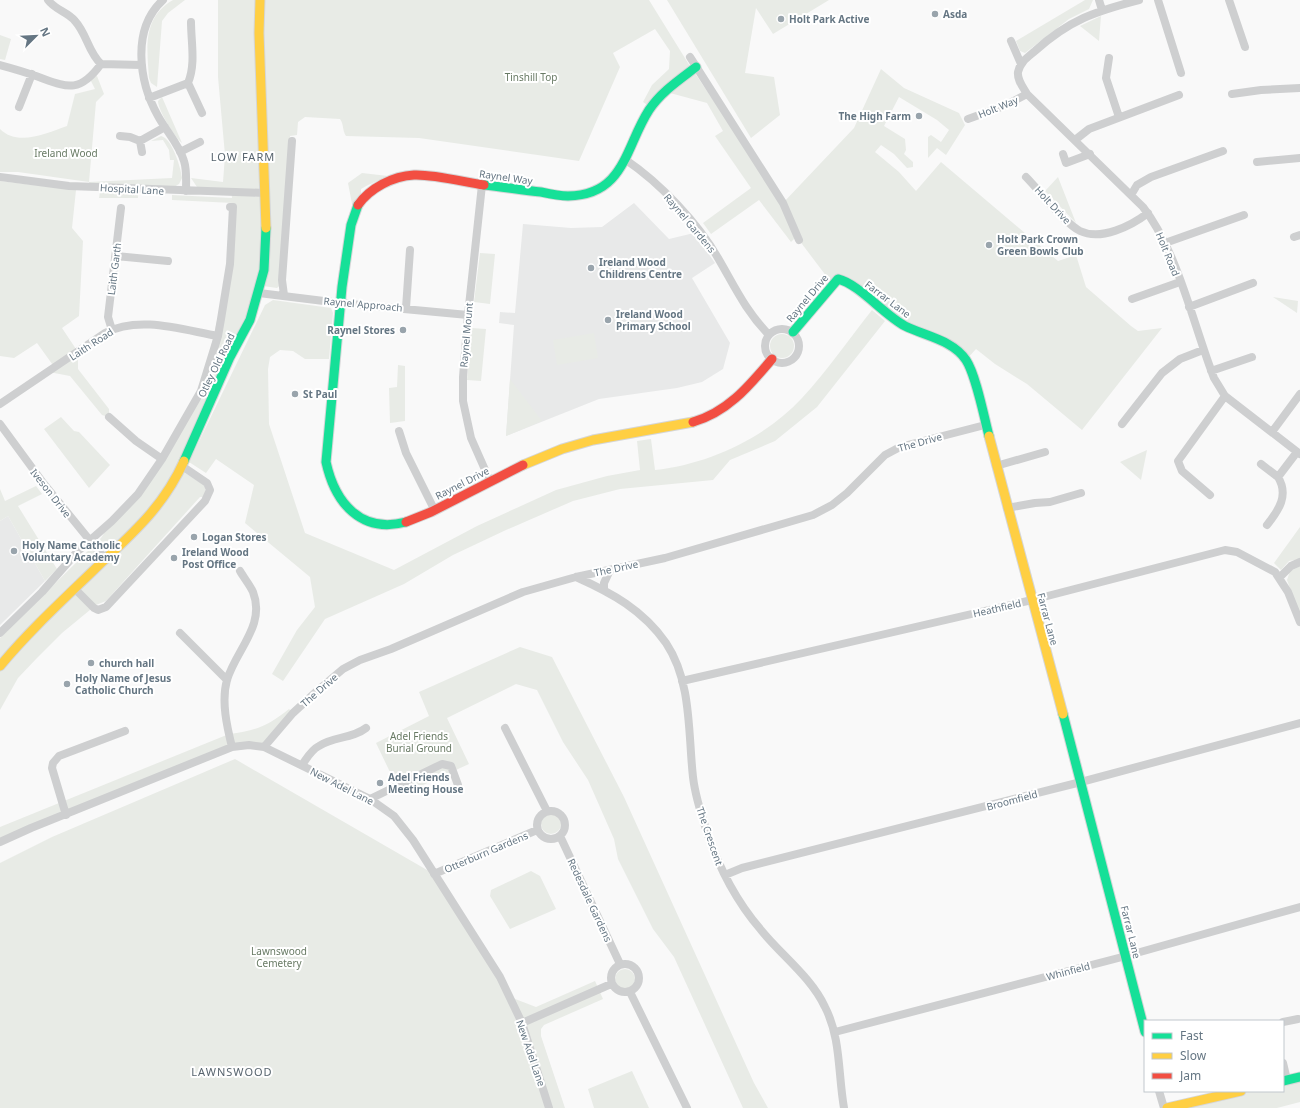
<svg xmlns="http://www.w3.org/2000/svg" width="1300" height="1108" viewBox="0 0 1300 1108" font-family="'Noto Sans',sans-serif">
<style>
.built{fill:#e8e9e9}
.green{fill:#e8ebe6}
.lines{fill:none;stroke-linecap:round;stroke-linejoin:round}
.fast-casing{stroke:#d5d6d7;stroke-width:11}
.slow-casing{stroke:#d5d6d7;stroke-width:11}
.jam-casing{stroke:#d5d6d7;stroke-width:11}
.street{stroke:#cecfd0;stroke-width:8}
.fast{stroke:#16e098;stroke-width:9}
.slow{stroke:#ffcf43;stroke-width:9}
.jam{stroke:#f24e42;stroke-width:9}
.poi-dot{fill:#99a4ac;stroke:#fff;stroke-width:1.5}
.labels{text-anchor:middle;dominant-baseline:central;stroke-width:4;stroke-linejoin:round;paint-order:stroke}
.poi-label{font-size:10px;font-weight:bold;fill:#657683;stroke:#fff;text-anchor:start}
.park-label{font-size:10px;fill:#687a64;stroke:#fff}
.street-label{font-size:10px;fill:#657683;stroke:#fff}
.neighbourhood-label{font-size:11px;letter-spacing:1px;fill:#57646e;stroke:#fff}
</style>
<rect width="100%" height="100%" fill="#f9f9f9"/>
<path class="built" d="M634 203 669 239 694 233 715 263 692 278 730 343 723 369 702 382 677 388 599 399 506 436 514 325 499 323 500 312 515 313 523 224 571 228 602 227Z
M8 516 45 581 0 625V521Z"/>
<path class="green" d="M173 0H185L168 13 162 21 157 87 151 83 149 78C147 48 142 18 173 0Z
M218 0H649L688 63 783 203 854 128 881 69 904 88 959 113 965 125 946 155 937 148 928 158V137L931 135 941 142 949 130 937 120 899 97 884 126 905 139 906 150 904 154 913 162V167L907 168 894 154 881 145 875 152 899 172 916 191 941 162 1058 261 1076 255 1086 287 1131 326 1138 331 1162 328 1082 430 1027 384 995 364 976 349 966 360 929 338 846 281 833 285 799 240 795 238 791 242 759 200 711 234 703 223 751 188 715 136 723 131 707 103 670 93 649 106 643 102 652 85 669 69 670 51 655 29 613 53 620 67 579 161 419 138 346 136C342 130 344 124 340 119L305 117 298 122 297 135 290 136 280 285 277 288 256 285 250 308 208 393 176 467 204 485 206 491 203 497H200L106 601 96 605 62 633 37 658 18 678 0 710V638L101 538 112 521 138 494 201 391 230 264 233 203 172 200V195L232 198 231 189 197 187 191 178 223 182 225 155 218 77Z
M667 0H829L773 34 756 8 745 73 774 77 780 115 751 138Z
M1085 0H1093L1089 9 1069 19 1025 53 1020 51 1016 41Z
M1101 16 1099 41 1080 26Z
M0 35 11 39 5 60 0 59Z
M97 76 104 94 96 102 89 182 172 178 174 160H170L169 150 163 140 151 141 161 136C172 138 181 168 182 178L179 184 174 187 89 184V182L18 172H0V129C18 147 47 133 67 126L75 94 95 89 90 79Z
M162 97 182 143C175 138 158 110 158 101Z
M362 173 388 176C378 181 369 184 361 189V195L353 209 348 183Z
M1058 177 1076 223 1045 191Z
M0 181 76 190 72 228 83 241 79 316 62 328 78 352V369L109 409V417L102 415 70 376 49 372 55 368 37 343 14 358 0 356Z
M100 192 138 193V198H99Z
M480 253 495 254 490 304 474 302Z
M1273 297 1298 301 1297 313Z
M273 300 331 308 333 313 329 359H305L293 351 280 350 270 357 268 369 269 424 305 533 394 570 477 526 556 490 607 476 640 470 637 441 651 439 655 470C709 464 765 438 802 398 827 371 849 339 872 310L885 321 817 407 775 441 730 460 713 480 620 489 573 501 506 530 453 555 404 584 325 619 283 681 272 674 297 630 315 607 310 577 245 523 254 485 216 459 206 473 189 462 265 305Z
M471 328 486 329 481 381 467 380Z
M594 333 598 358 557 365 553 340Z
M770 346a12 12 0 1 1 24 0a12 12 0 1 1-24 0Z
M398 365 405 366V421L390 423 389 388 397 387Z
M510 379 542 421 506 436Z
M61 417 74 431 79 432 110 465 89 488 44 429Z
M1147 450 1141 480 1120 462Z
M36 486 42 494 18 506 57 569 45 581 8 516 0 521V489L5 501Z
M1300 527V559L1289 561 1281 570 1274 563Z
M1300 566V616L1287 580 1290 571Z
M520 647 552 657 624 797 754 1083 768 1108H743L674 957 653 929 618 859 614 839 588 780 563 742 537 690 516 684 447 718 469 764 401 795 376 743 429 716 419 692Z
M289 709 293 713 264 747 242 745 0 842V827L229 734C255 731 268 726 289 709Z
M235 759 434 874 510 997 536 1007 595 981 603 999 544 1025 541 1029V1036L565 1108H0V863L52 837Z
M541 824a10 10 0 1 1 20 0a10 10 0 1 1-20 0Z
M531 871 540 876 556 909 510 929 490 896 491 890Z
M615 979a10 10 0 1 1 20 0a10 10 0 1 1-20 0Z
M632 1071 649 1108H594L588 1089Z
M1300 1077V1102L1277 1108H1167L1241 1091H1283V1081Z"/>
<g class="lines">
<g class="fast-casing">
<path id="fast" d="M484 185C503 187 522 190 541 192 550 194 560 196 568 196 625 195 625 147 649 110 661 92 679 80 696 67
M358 205 351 225 342 287 326 462C335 503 361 534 406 522
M793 332 838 279C859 284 884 315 905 326 925 336 953 340 966 360 976 375 984 417 989 436
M184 461 230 357 250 320 264 270 266 228
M1063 714 1145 1032
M1283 1081 1300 1077"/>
</g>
<g class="slow-casing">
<path id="slow" d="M260 0 259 33 266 228
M989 436 1063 714
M523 465 562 449 593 440 693 422
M0 666C30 630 64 599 98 566 133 533 164 506 184 461
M1167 1108 1241 1091"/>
</g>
<g class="jam-casing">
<path id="jam" d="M358 205C370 188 393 176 414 175 433 174 464 182 484 185
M693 422C728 412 749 386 772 359
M406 522 431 512 523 465"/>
</g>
<path class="street" d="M48 0C55 10 68 12 75 21 87 34 88 52 101 64L142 65
M163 0C131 29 139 82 158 116 166 131 179 144 184 161 187 170 186 181 186 191
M1099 0 1102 10
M1139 0C1096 11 1069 20 1035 51 1028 57 1020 62 1018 72 1017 80 1023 87 1027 94L1143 207C1178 252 1193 324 1214 378L1225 396 1300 454
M1158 0 1181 73
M1229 0 1245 47
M1011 41 1021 64
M690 57 783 203 799 240
M1109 58 1106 78 1119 117
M0 65C11 68 22 71 33 75 65 86 78 96 101 64
M188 83 202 113
M1232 94 1261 90 1300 88
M149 98 188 83C196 64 191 42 191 22
M19 107 32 74
M968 119 1004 106 1027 94
M120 136 130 137 140 141
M1075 140 1089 129 1179 95
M140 141 165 127
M140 141 142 152
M180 152 200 142
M1063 154 1066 163 1090 154
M626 160C660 183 698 223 718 258 735 287 745 310 769 335
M1257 162 1300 158
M0 177 69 186 265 193
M1026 177C1039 190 1065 224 1080 231 1101 241 1131 226 1148 213
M482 185 468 315 463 377V401L471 438 490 481
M1131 195 1137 185 1151 177 1223 151
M1294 237 1300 235
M1165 243 1244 215
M116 256 168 261
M259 293 340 303 468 315
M284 295 282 280 292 141
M1132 299 1180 282
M1189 307 1253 283
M406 308 410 250
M765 346a17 17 0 1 1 34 0a17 17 0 1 1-34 0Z
M112 330 108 317 121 208
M1211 371 1252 357
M0 404 105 333C139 315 183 330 218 336
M109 417 136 441 162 459
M0 424 44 484 105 559
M1122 424 1162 373 1180 359 1203 350
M399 431 406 453 434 509
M1272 432 1300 394
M1261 464 1278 477
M996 466 1045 452
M1210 495 1182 471 1178 461 1225 396
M1007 508 1035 503 1050 502 1081 493
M1267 525C1279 510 1289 495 1278 477L1297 452
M576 577C612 593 643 610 666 643 692 682 688 733 693 777 695 795 701 814 707 832 719 868 736 901 761 930 782 956 811 977 825 1007 841 1038 838 1074 844 1108
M1280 577 1291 566 1300 562
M75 589 94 608 98 610 106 607 205 501 210 490 207 483 182 466
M604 590V583L610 570
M0 633 42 592 78 551 112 521 138 494 162 459 201 391 218 336 221 319 230 264 233 207H230
M180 633 227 680
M682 681 1032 600 1225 550 1237 552 1275 572 1288 592 1300 622
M505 728 547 811
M232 747C227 727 221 701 227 680 236 650 266 625 253 592 250 585 244 578 240 571
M264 747 293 713 317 691 343 669 360 660 391 649 523 592 576 577 665 558 813 515 832 505 847 493 885 455 900 447 985 425
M302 765C307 758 311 750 319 746 334 736 352 739 366 728
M370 799 442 764 451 766 458 785
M537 825a14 14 0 1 1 28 0a14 14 0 1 1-28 0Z
M66 815 52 768 53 763 59 756 125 731
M560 836 620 964
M0 842 31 828 232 747 249 745 264 747 370 799 394 816 413 840 500 977 522 1023 549 1108
M434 874 537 830
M725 875 742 868 1081 782 1300 723
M611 978a14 14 0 1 1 28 0a14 14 0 1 1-28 0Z
M630 992 687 1108
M1283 1022 1298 1019
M522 1023 611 984
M835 1032 1126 956 1300 907
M1283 1063 1287 1080
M1159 1091 1164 1108"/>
<use href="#fast" class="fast"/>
<use href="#slow" class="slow"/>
<use href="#jam" class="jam"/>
</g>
<g class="poi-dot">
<circle cx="935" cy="14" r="4"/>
<circle cx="781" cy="19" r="4"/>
<circle cx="919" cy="116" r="4"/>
<circle cx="989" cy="245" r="4"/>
<circle cx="591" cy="268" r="4"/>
<circle cx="608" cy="320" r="4"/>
<circle cx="403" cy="330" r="4"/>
<circle cx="295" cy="394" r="4"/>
<circle cx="194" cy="537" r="4"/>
<circle cx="14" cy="551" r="4"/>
<circle cx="174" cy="558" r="4"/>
<circle cx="91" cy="663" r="4"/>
<circle cx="67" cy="684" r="4"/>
<circle cx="380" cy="783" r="4"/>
</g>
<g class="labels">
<g class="poi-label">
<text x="943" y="14">Asda</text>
<text x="789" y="19">Holt Park Active</text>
<text x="911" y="116" text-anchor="end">The High Farm</text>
<text x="997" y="239">Holt Park Crown<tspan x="997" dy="12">Green Bowls Club</tspan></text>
<text x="599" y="262">Ireland Wood<tspan x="599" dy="12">Childrens Centre</tspan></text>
<text x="616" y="314">Ireland Wood<tspan x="616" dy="12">Primary School</tspan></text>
<text x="395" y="330" text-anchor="end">Raynel Stores</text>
<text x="303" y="394">St Paul</text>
<text x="202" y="537">Logan Stores</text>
<text x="22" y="545">Holy Name Catholic<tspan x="22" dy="12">Voluntary Academy</tspan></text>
<text x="182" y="552">Ireland Wood<tspan x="182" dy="12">Post Office</tspan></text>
<text x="99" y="663">church hall</text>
<text x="75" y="678">Holy Name of Jesus<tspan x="75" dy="12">Catholic Church</tspan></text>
<text x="388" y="777">Adel Friends<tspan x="388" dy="12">Meeting House</tspan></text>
</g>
<g class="park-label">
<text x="531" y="77">Tinshill Top</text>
<text x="66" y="153">Ireland Wood</text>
<text x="419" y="736">Adel Friends<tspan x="419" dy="12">Burial Ground</tspan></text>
<text x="279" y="951">Lawnswood<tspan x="279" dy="12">Cemetery</tspan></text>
</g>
<g class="street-label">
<text transform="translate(998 107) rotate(-22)">Holt Way</text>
<text transform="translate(506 177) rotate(8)">Raynel Way</text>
<text transform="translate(132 189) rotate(3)">Hospital Lane</text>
<text transform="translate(1053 205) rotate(47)">Holt Drive</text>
<text transform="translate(690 223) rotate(50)">Raynel Gardens</text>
<text transform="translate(1168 254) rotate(68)">Holt Road</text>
<text transform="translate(114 269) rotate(-83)">Laith Garth</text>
<text transform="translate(807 298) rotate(-50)">Raynel Drive</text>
<text transform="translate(888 299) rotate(37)">Farrar Lane</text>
<text transform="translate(363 304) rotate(5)">Raynel Approach</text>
<text transform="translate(466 335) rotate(-85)">Raynel Mount</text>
<text transform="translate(91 344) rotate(-33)">Laith Road</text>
<text transform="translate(216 365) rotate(-64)">Otley Old Road</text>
<text transform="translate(920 442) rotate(-16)">The Drive</text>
<text transform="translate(462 483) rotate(-27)">Raynel Drive</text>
<text transform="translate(51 493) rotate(52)">Iveson Drive</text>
<text transform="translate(616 568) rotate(-12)">The Drive</text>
<text transform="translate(997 608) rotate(-13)">Heathfield</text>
<text transform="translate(1048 619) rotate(75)">Farrar Lane</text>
<text transform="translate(319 690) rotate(-41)">The Drive</text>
<text transform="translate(342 786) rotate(27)">New Adel Lane</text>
<text transform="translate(1012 800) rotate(-15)">Broomfield</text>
<text transform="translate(710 836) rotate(71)">The Crescent</text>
<text transform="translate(486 852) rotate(-23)">Otterburn Gardens</text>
<text transform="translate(590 900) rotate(65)">Redesdale Gardens</text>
<text transform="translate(1131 932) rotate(76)">Farrar Lane</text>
<text transform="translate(1068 971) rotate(-15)">Whinfield</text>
<text transform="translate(531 1053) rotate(71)">New Adel Lane</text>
</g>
<g class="neighbourhood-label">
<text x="243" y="156">LOW FARM</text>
<text x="232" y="1071">LAWNSWOOD</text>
</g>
</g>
<rect x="1144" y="1020" width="140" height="72" fill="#ffffff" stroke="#c1c8cd"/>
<rect x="1152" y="1033" width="20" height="6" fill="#16e098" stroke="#c1c8cd"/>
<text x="1180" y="1040" font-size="12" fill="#657683">Fast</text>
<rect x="1152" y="1053" width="20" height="6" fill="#ffcf43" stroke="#c1c8cd"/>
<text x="1180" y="1060" font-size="12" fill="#657683">Slow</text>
<rect x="1152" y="1073" width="20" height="6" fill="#f24e42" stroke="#c1c8cd"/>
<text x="1180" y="1080" font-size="12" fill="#657683">Jam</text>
<g transform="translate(36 36) rotate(66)" stroke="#ffffff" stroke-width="3" paint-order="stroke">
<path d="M0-3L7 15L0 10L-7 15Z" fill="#657683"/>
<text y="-6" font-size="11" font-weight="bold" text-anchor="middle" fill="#657683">N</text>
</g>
</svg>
